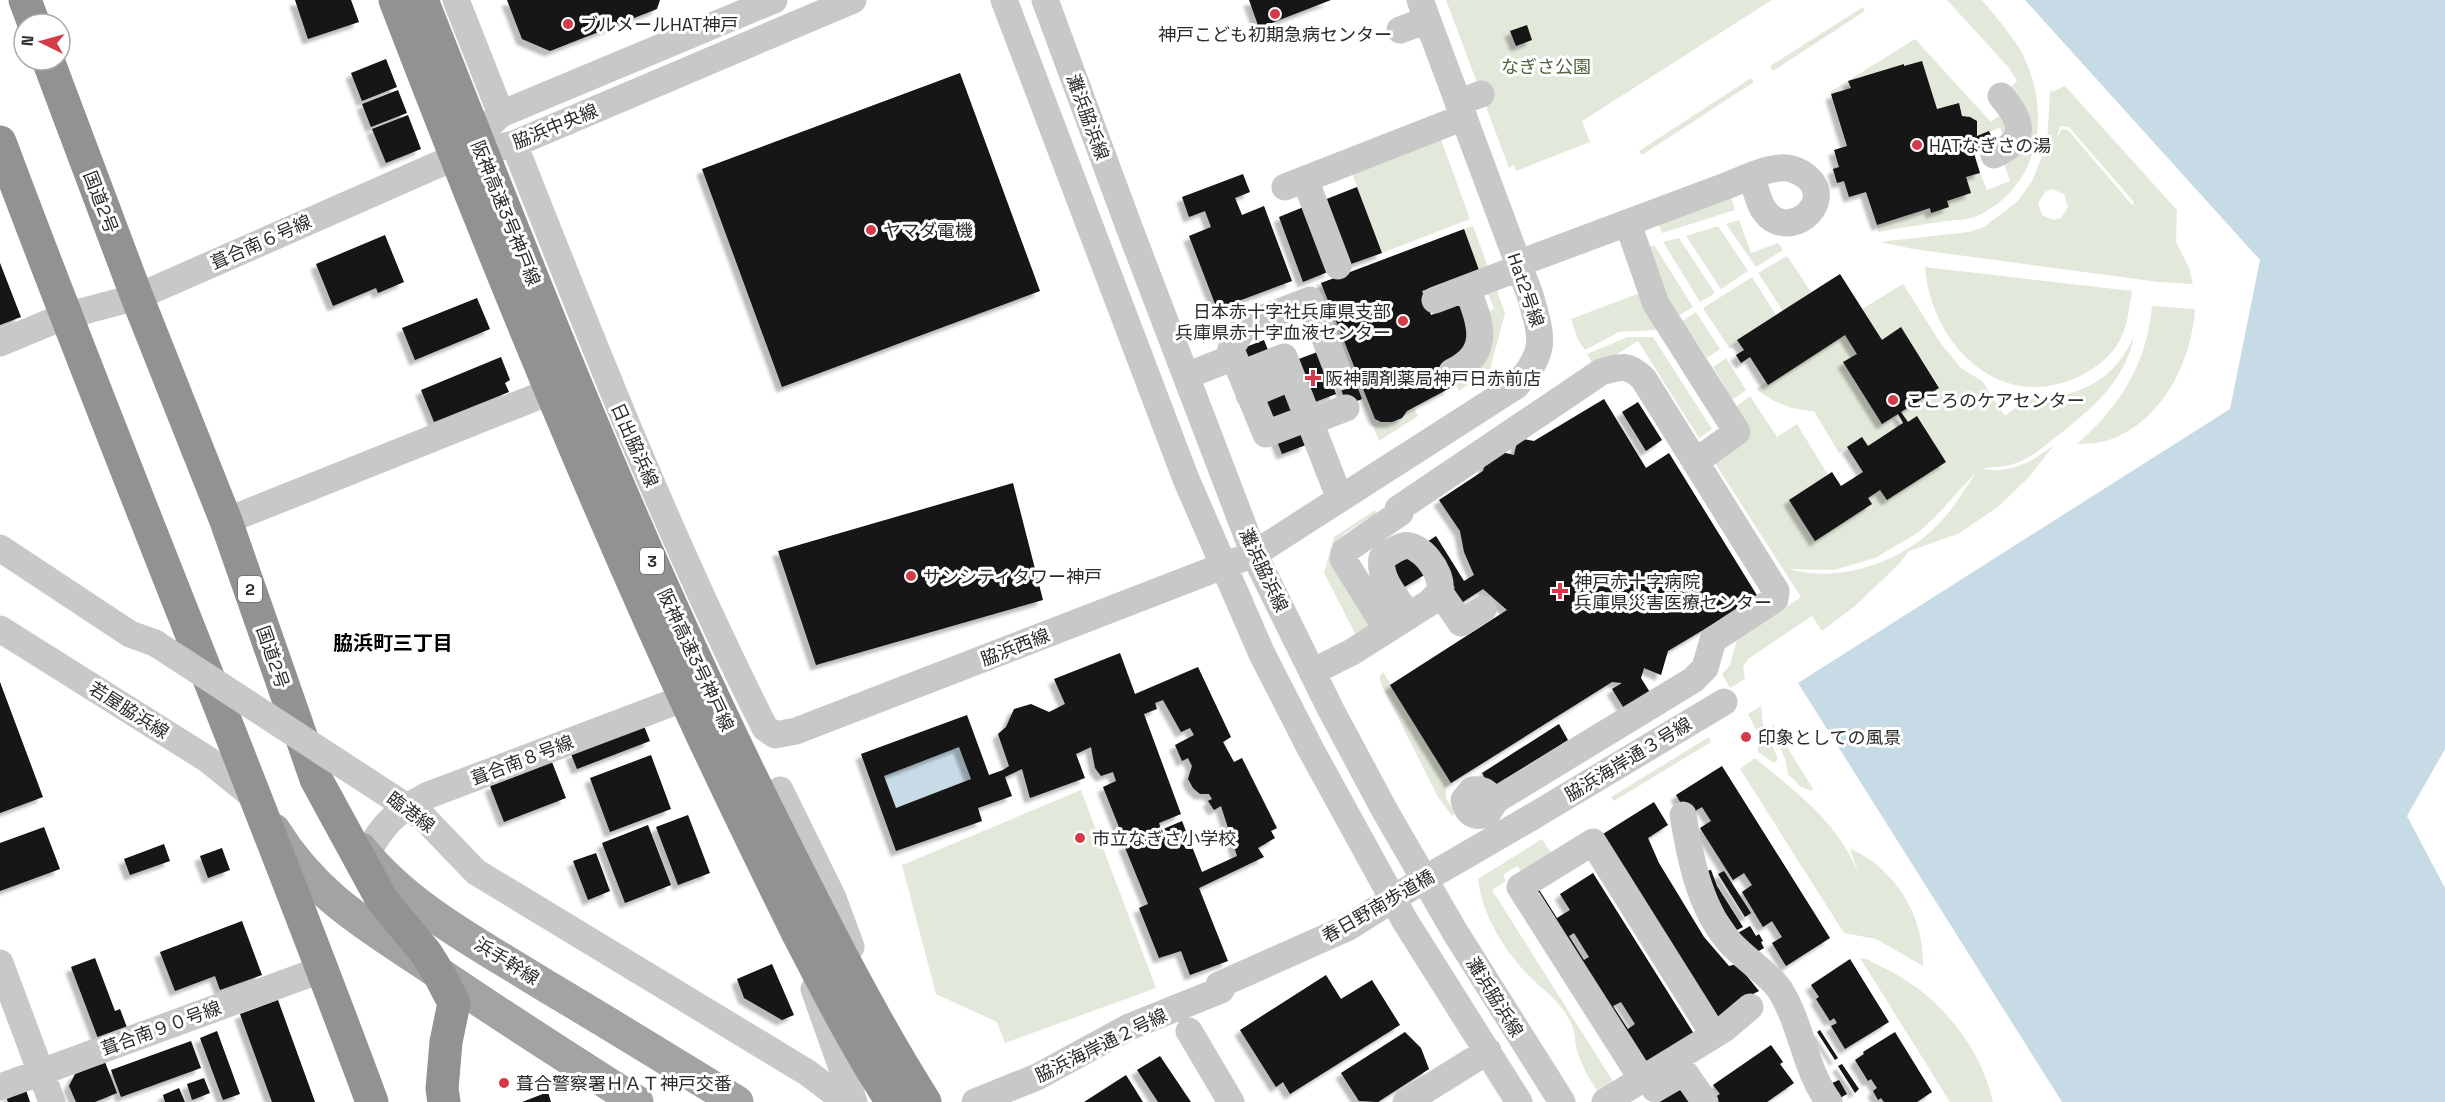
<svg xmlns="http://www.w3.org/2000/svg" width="2445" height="1102" viewBox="0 0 2445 1102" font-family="'Space Grotesk','Noto Sans JP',sans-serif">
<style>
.green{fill:#e2e8da;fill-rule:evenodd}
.water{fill:#c7dbe7}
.building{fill:#121212;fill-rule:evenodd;filter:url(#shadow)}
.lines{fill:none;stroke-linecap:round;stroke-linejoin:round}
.minor{stroke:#c8c8c8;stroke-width:27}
.major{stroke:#a3a3a3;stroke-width:33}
.highway{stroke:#929292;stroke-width:33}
.minor-bridge{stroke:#c8c8c8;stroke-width:27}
.highway-bridge{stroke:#929292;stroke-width:33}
.poi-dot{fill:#d53a48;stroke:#fff;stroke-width:2}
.labels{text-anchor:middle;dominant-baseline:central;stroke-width:6;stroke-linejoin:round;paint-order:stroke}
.shield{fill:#fff;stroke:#6b6b6b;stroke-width:1.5}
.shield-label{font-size:16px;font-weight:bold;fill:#2b2b2b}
.poi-label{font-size:18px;fill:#2b2b2b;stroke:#fff;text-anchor:start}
.park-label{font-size:18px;fill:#4f633d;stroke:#fff}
.street-label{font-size:18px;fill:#2b2b2b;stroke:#fff}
.neighbourhood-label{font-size:20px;font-weight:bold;fill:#000;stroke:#fff}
</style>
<defs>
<filter id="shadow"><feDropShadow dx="-5.5" dy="5.5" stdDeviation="1.5" flood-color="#0004"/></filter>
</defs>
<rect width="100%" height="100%" fill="#fff"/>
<path class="green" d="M1446 0H1772L1582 121 1590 142 1516 171 1514 165 1509 168Z
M1947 0H1982C1996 17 2012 35 2023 55 2052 113 2040 187 1977 216 1967 220 1957 220 1946 221 1923 224 1901 228 1878 232L1877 225 1930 208 1931 212 1948 207 1947 201 1970 193 1966 177 1980 173 1987 190 2010 181 2003 161 2008 90 2017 81 2009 68Z
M1863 7 1865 11 1773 71 1770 66Z
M1915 39 1991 122 2003 113 2008 118 2005 140 2000 128 1977 136V121L1970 117 1962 116 1959 103 1937 109 1922 61 1904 66 1903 64 1849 81 1851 88 1831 94 1830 92Z
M1751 78 1754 82 1642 155 1639 151Z
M2065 86 2177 210 2176 242 2189 268 2193 284 2158 282 1913 249 1880 242 1969 232 1984 227 2018 201 2032 181 2047 144 2050 90 2052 92ZM2060 126 2069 127 2134 202 2132 205 2068 130 2062 129 2057 137ZM2052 189 2064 194 2068 207 2061 218 2054 220 2042 215 2038 203 2045 192Z
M1440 137 1470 219 1382 253 1351 171Z
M1731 197 1735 210 1662 233 1659 225Z
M1739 220 1751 253 1778 243 1783 250 1756 267 1726 224Z
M1473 226 1488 267 1479 270 1464 229Z
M1718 226 1748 271 1721 289 1686 236Z
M1679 238 1715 293 1700 302 1663 242Z
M1654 245 1693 307 1678 316 1666 297 1650 246Z
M1787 256 1811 292 1783 311 1758 273Z
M1925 267 2132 291C2129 308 2128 324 2120 340 2112 356 2096 368 2080 376 2000 415 1931 344 1925 267Z
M1752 277 1776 315 1738 340 1739 343 1730 349 1703 308Z
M1321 283 1375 419C1394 429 1399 415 1414 408L1418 416 1379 441 1316 285Z
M1903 284 1942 345 1961 368 1982 381 2005 416C2013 410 2023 401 2033 399 2042 397 2052 398 2061 396 2097 387 2119 370 2134 336 2126 379 2093 408 2060 434 2048 443 2036 454 2022 461 2009 466 1996 468 1981 468 2008 476 2034 461 2054 445L2028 478 1999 506 1958 534 1909 551 1899 564 1855 606 1822 631 1812 616 1748 659 1743 666 1745 679 1730 688 1722 674 1730 665 1737 640 1801 597 1713 460 1751 433 1736 407 1750 396 1777 437 1797 424 1828 475 1789 500 1815 540 1871 505 1868 498 1880 490 1887 500 1946 462 1918 416 1908 422 1901 412 1939 387 1901 328 1882 340 1862 309ZM1976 472C1963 493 1949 515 1931 531 1895 564 1837 583 1789 569L1834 570 1875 558 1919 532 1938 514Z
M1497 291 1505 313 1490 370 1459 391 1453 379 1485 313 1494 309 1488 294Z
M1645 291 1661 326 1655 330 1619 332 1585 350 1578 340 1571 319Z
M2152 306 2195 309C2192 361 2162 422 2109 440 2099 443 2088 444 2077 444 2120 407 2147 363 2152 306Z
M1696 312 1720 349 1707 358 1682 321Z
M1845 335 1857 354 1843 362 1882 423 1898 414 1903 423 1868 446 1862 437 1839 453 1814 411C1791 410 1774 403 1756 389L1766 382 1768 385Z
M1628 337H1653L1712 429 1699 438 1638 341 1595 368 1587 354Z
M1726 358 1746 390 1732 400 1713 367Z
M1375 510 1377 514C1359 526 1331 535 1330 559L1371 628 1357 637 1324 573 1334 537Z
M1383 672 1451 783 1446 787V798L1456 813 1452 816 1438 797 1381 684 1380 676Z
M1761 706 1763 724 1777 756V761L1774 763 1758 752 1757 732 1748 714Z
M1773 724 1813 789 1811 791 1801 787 1788 774 1785 758 1771 731Z
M1709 737 1711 742 1614 801 1611 797Z
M1755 758C1797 793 1841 824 1860 878L1850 849C1895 867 1925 918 1923 966L1876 939 1844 933 1740 769Z
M1081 790 1156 988 1005 1043 997 1022 936 994 902 865Z
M1542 839 1551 853 1521 871 1517 866 1503 875 1506 881 1492 890 1614 1083 1598 1092C1589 1078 1580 1063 1576 1047 1575 1041 1575 1034 1573 1028 1565 1006 1546 992 1529 976 1504 950 1482 915 1478 879Z
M1860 958C1869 959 1878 965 1886 969 1937 994 1980 1044 1993 1102H1950Z"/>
<path class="water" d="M2025 0H2445V749L2407 816 2445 888V1102H2062L1798 683 2230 409 2260 260Z
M959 747 971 779 896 808 884 776Z"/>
<path class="building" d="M295 0H351L359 22 308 39Z
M507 0H660L657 9 550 51 522 39Z
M1249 0H1331L1259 28Z
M1527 25 1532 40 1516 46 1510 31Z
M386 59 397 87 362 101 351 73Z
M1922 61 1937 109 1959 103 1962 116 1970 117 1977 121V136L1989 131 1994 143 1973 150 1980 173 1966 177 1971 193 1947 201 1949 207 1931 213 1930 208 1877 225 1866 192 1849 197 1844 181 1837 183 1833 169 1839 167 1834 150 1847 146 1831 94 1851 88 1848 81 1904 64V66Z
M960 73 1040 291 782 387 702 169Z
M398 90 407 113 371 127 362 104Z
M408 115 421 149 386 163 372 129Z
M1243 174 1250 192 1235 198 1242 215 1264 206 1292 281 1217 309 1189 236 1211 227 1205 211 1189 217 1182 197Z
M1357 187 1382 253 1348 265 1324 200Z
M1306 206 1330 271 1303 282 1279 217Z
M1464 229 1479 270 1422 291 1431 315 1464 303 1471 347 1441 369 1450 388 1407 411 1402 418 1392 422H1381L1375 419 1321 283Z
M385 235 404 282 378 293 376 288 333 306 316 264Z
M0 263 21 317 0 325Z
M1840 274 1882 340 1901 327 1939 388 1901 412 1908 422 1917 416 1946 462 1887 500 1880 490 1868 498 1872 504 1815 541 1789 500 1832 472 1841 486 1863 472 1847 447 1862 437 1868 446 1903 423 1898 414 1882 424 1843 362 1857 354 1845 335 1768 385 1750 357 1741 363 1736 355 1744 350 1737 340Z
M477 298 490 329 415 360 402 328Z
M1264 340 1306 445 1282 454 1241 349Z
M1320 351 1336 394 1307 405 1291 362Z
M501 357 510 380 505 383 509 392 434 422 421 390Z
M1354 378 1362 399 1347 405 1339 384Z
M1604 399 1646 468 1669 453 1758 597 1668 651 1661 675 1644 668 1641 678 1651 694 1625 710 1612 689 1622 683 1612 682 1451 783 1390 685 1507 610 1483 589 1455 607 1446 594 1455 588 1427 542 1436 536 1464 581 1474 575 1464 552 1460 531 1439 500 1483 471 1489 449 1514 455 1518 438 1534 441Z
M1638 402 1662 440 1646 451 1622 412Z
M1013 483 1043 600 816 665 778 551Z
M1413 553 1426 574 1401 589 1389 569Z
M1120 653 1135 694 1198 667 1231 737 1223 742 1234 762 1242 758 1277 828 1271 831 1275 838 1258 848 1264 857 1199 888 1228 961 1190 975 1181 951 1159 958 1139 908 1148 904 1124 845 1144 837 1142 830 1123 837 1103 787 1116 781 1113 772 1101 776 1095 768 1091 747 1076 754 1085 778 1030 798 1022 769 1005 777 1012 796 978 808 982 821 896 851 861 754 967 715 989 775 1003 770 1009 766 998 734 1006 727 1014 709 1031 704 1049 712 1065 704 1054 679ZM1163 700 1181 732 1190 728 1194 735 1175 745 1182 761 1188 758 1192 766 1188 779 1193 788 1200 794H1209L1212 799 1208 801 1214 810 1221 806 1237 856 1202 872 1182 821 1161 830 1159 823 1181 814 1144 714 1157 709 1155 703ZM959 747 971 779 896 808 884 776Z
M0 682 43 797 0 813Z
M1559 724 1568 740 1491 788 1482 773Z
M644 726 650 741 577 769 571 754Z
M651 755 671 809 610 832 590 778Z
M552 762 566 798 504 822 490 786Z
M1722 766 1830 938 1786 966 1772 943 1782 937 1772 921 1763 927 1742 892 1752 885 1744 873 1733 880 1700 828 1711 821 1702 807 1688 815 1676 795Z
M1654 802 1668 825 1648 838 1659 863 1704 937 1729 966 1737 964 1759 991 1743 999 1719 1019 1603 834Z
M688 815 710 873 678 885 656 827Z
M648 825 671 885 625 903 602 843Z
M44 827 60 869 0 891V843Z
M164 844 170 861 130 875 124 859Z
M222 848 230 870 208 878 200 856Z
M596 853 610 891 588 900 573 861Z
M1711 870 1717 886 1743 927 1737 930 1721 907 1705 871Z
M1724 871 1751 913 1745 917 1718 874Z
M1593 873 1696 1037 1652 1066 1648 1060 1642 1063 1533 892 1538 888 1557 918 1570 910 1560 894ZM1574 933 1589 957 1584 960 1569 936ZM1621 1002 1635 1024 1628 1029 1613 1006Z
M242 921 262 975 220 990 215 976 175 991 160 952Z
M1750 926 1756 936 1759 934 1763 941 1761 942 1764 948 1757 952 1738 933Z
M95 958 115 1011 120 1009 128 1030 99 1041 71 967Z
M1850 959 1889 1022 1845 1049 1831 1026 1837 1023 1834 1018 1830 1021 1816 999 1819 997 1811 985Z
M772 964 794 1015 782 1020 744 998 737 979Z
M1326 975 1341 999 1372 980 1400 1025 1290 1094 1283 1082 1276 1087 1240 1030Z
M278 1000 315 1102H272L240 1014Z
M1820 1030 1838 1058 1835 1060 1817 1032Z
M217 1031 240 1094 223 1100 200 1038Z
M1405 1032 1421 1048 1429 1069 1378 1102 1359 1101 1341 1073Z
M1895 1032 1932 1092 1917 1102H1884L1881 1098 1878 1100 1873 1091 1877 1088 1871 1079 1868 1081 1855 1060 1864 1054 1863 1052Z
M191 1041 201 1068 121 1097 111 1070Z
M1771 1045 1783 1062 1780 1064 1794 1083 1767 1102H1714L1712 1099 1720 1094 1713 1085Z
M1160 1056 1191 1102H1158L1137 1070Z
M105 1062 117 1093 95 1102H76L69 1086 75 1074Z
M1842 1064 1859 1089 1855 1093 1838 1066Z
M1126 1075 1143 1102H1084Z
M204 1078 210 1093 192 1100 187 1084Z
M1839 1080 1847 1094 1840 1098 1832 1083Z
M179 1088 185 1102H165L163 1095Z
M1680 1088 1689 1102H1658Z
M26 1090 30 1102H8L6 1097Z
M548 1092 551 1102H522Z"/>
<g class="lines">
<path class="minor" d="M456 0 501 114
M1004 0 1186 479 1262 654 1310 748 1405 921 1519 1102
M1045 0 1129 227 1254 554 1331 710 1385 811 1455 932 1562 1102
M1400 30 1427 20
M1458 103 1481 94
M514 144C592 341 669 538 765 728L775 735 796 731 1254 554 1516 386C1548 350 1542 338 1530 295L1420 0
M463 149 501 114 774 0
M1994 155C2028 140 2023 121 2001 96
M1305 179 1338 266
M1285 187 1464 117
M1628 224 1656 304 1737 432 1695 462
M1517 264 1726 186C1744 179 1768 166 1787 168 1795 169 1801 172 1807 177 1838 204 1784 246 1762 207 1757 198 1755 186 1752 176
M1435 300 1519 268
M0 343 65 316 137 297 453 158 514 144 853 0
M1234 357 1266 434 1308 418 1310 422
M1452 372C1493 352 1480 322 1467 288
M1241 374 1284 357 1308 418
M1186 376 1234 357 1231 349 1245 325 1310 300 1340 377
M1249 395 1292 377
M1340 499 1310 422 1346 408
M1398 509 1601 372C1621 367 1626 363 1643 378L1776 591 1775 599 1713 640 1705 668 1693 680 1496 800 1487 814C1474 818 1467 814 1464 800L1472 790C1482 789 1486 791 1492 799L1496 800
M226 521 549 392
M0 548 130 634 155 643
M1437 595 1443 597 1461 623 1483 609
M1379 617 1343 559 1345 551 1400 513
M0 629 207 759 254 797
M1312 672 1352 652 1429 603C1433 599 1439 594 1440 588 1442 572 1420 542 1403 546 1396 548 1388 554 1382 558 1378 579 1398 599 1409 616
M780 790 833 898 851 947
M1683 815C1690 857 1699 905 1727 939 1741 957 1769 973 1780 990 1802 1025 1804 1068 1829 1102
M1532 817 1724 702
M424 818 476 872 808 1073 846 1102
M366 855C384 823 393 814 426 796L698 693
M0 963 52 1102
M814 989 854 1102
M1189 1031 1231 1102
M1642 1079 1520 887 1593 842 1714 1035
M0 1087 323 969
M1655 1089 1684 1072 1705 1102
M975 1102 1037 1077 1129 1027 1221 990 1219 985
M1406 1102 1488 1051
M1605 1102 1724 1029 1750 1007"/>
<path class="major" d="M274 830C316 898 370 927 434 970 501 1015 569 1059 637 1102
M361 849C409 909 482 946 546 986 610 1024 673 1063 737 1102"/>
<path class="highway" d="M25 0 34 24
M48 60 137 297 226 521 316 779 382 900 426 953 439 974 454 1003 446 1042 442 1089 444 1102
M0 142C120 463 253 780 372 1102"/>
<path class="minor-bridge" d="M155 643 424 818
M1219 985 1347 928 1418 883 1532 817"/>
<path class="highway-bridge" d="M395 0C490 248 590 494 702 735 733 801 765 867 797 932 827 990 857 1048 892 1102
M422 0C529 272 636 545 766 807 816 907 865 1007 925 1102"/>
</g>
<g class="poi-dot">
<circle cx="1275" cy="14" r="6"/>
<circle cx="568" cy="24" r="6"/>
<circle cx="1917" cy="145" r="6"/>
<circle cx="871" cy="230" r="6"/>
<circle cx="1403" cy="321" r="6"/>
<path d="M1310 369h6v6h6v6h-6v6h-6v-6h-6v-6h6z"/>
<circle cx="1893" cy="400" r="6"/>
<circle cx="911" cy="576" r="6"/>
<path d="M1557 582h6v6h6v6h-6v6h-6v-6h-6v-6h6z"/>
<circle cx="1746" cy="737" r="6"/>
<circle cx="1080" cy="838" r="6"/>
<circle cx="504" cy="1083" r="6"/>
</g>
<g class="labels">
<g class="shield">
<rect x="640" y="548" width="24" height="26" rx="4.5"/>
<rect x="238" y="576" width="24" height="26" rx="4.5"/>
</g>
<g class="shield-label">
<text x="652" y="561">3</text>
<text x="250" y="589">2</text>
</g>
<g class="poi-label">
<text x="580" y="24">ブルメールHAT神戸</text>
<text x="1275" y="34" text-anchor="middle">神戸こども初期急病センター</text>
<text x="1929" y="145">HATなぎさの湯</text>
<text x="883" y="230">ヤマダ電機</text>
<text x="1391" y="311" text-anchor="end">日本赤十字社兵庫県支部<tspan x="1391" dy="21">兵庫県赤十字血液センター</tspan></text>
<text x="1325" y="378">阪神調剤薬局神戸日赤前店</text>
<text x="1905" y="400">こころのケアセンター</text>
<text x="923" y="576">サンシティタワー神戸</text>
<text x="1574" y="581">神戸赤十字病院<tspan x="1574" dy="21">兵庫県災害医療センター</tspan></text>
<text x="1758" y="737">印象としての風景</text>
<text x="1092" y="838">市立なぎさ小学校</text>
<text x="516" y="1083">葺合警察署ＨＡＴ神戸交番</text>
</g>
<g class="park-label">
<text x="1546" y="66">なぎさ公園</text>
</g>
<g class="street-label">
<text transform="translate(1088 117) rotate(70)">灘浜脇浜線</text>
<text transform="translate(555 126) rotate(-22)">脇浜中央線</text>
<text transform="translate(101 202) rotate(69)">国道2号</text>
<text transform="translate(506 213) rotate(68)">阪神高速3号神戸線</text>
<text transform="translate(261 242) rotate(-24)">葺合南６号線</text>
<text transform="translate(1526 290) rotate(71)">Hat2号線</text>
<text transform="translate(635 445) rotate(66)">日出脇浜線</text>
<text transform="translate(1264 570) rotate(65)">灘浜脇浜線</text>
<text transform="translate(1015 647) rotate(-21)">脇浜西線</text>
<text transform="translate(273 657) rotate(71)">国道2号</text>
<text transform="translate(696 660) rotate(65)">阪神高速3号神戸線</text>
<text transform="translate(129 710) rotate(32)">若屋脇浜線</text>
<text transform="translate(1628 759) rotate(-31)">脇浜海岸通３号線</text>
<text transform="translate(522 760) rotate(-21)">葺合南８号線</text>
<text transform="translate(411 812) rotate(37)">臨港線</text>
<text transform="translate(1378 906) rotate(-30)">春日野南歩道橋</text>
<text transform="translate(507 961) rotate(32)">浜手幹線</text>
<text transform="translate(1495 997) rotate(58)">灘浜脇浜線</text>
<text transform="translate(161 1028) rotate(-20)">葺合南９０号線</text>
<text transform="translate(1101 1045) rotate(-26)">脇浜海岸通２号線</text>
</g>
<g class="neighbourhood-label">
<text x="393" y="643">脇浜町三丁目</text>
</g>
</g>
<g transform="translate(42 42) rotate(275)"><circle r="28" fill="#ffffff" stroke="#aaaaaa" stroke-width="1.5"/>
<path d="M0-4.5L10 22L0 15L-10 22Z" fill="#d53a48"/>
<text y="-9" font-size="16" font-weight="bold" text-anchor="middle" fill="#2b2b2b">N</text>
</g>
</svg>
